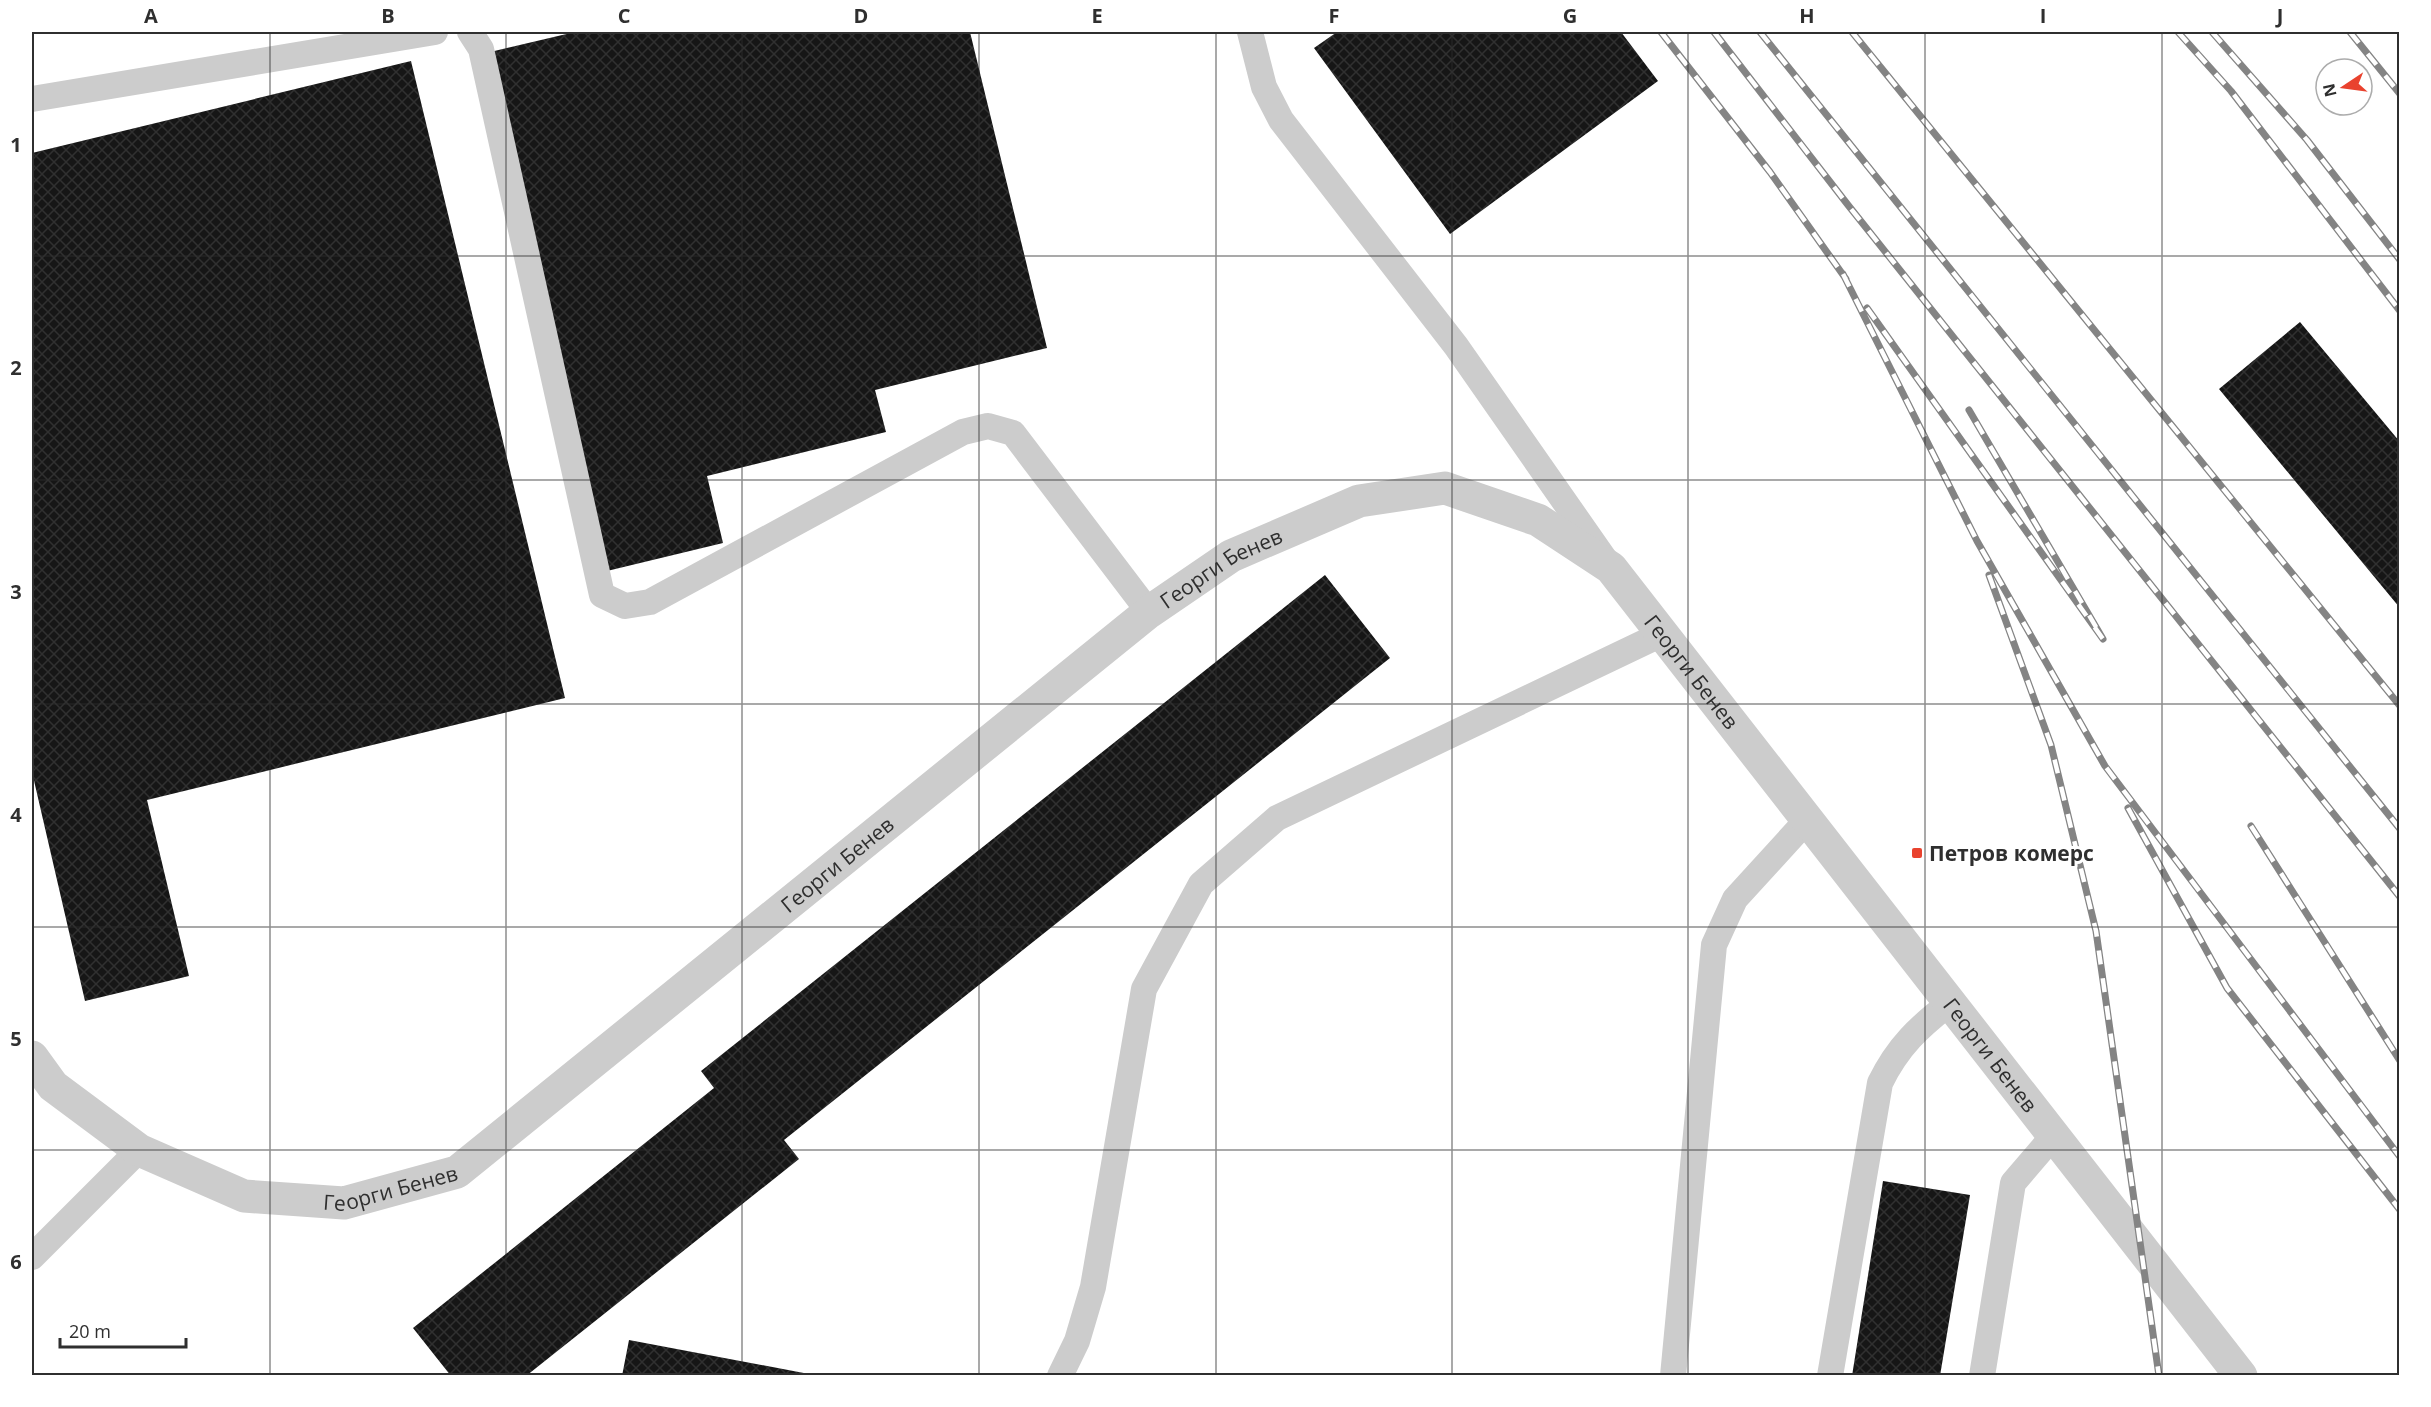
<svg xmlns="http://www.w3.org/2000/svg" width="2431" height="1407" viewBox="0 0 2431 1407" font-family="'Open Sans',sans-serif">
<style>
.building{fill:url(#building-cross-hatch)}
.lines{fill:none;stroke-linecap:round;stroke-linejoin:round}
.lane{stroke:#ccc;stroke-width:26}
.street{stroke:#ccc;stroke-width:33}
.rail-casing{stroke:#848484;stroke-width:7}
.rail{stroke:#fff;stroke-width:4.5;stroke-dasharray:14;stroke-linecap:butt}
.grid{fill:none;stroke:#2f2f2f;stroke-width:1.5;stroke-opacity:0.55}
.poi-dot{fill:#e9422e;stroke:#fff;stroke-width:2}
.labels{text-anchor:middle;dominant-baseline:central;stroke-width:6;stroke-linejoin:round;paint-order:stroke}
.street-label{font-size:21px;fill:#2f2f2f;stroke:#fff}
.poi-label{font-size:21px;font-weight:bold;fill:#2f2f2f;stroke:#fff;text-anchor:start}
.neatline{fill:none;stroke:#2f2f2f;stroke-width:2}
.grid-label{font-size:20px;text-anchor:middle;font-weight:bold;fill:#2f2f2f}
</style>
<defs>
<pattern id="building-cross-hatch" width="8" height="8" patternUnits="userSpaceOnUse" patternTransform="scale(1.5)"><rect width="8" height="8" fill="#161616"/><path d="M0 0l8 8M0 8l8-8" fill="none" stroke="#303030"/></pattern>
</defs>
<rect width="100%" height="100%" fill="#fff"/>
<path class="building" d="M575 32H970L1047 348 875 390 886 432 707 476 723 543 607 571 486 53Z
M1337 32H1621L1658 81 1450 234 1314 48Z
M411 61 565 698 147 800 189 976 85 1001 32 772V153Z
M2300 322 2400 442V608L2219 389Z
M1325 575 1390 658 784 1140 799 1159 526 1376H451L413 1328 714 1088 701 1071Z
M1883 1181 1970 1195 1940 1376H1852Z
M629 1340 809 1374V1376H622Z"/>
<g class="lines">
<path class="lane" d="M470 32 481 49 602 595 625 606 650 602 963 432 988 426 1013 433 1149 612
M1250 32 1264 87 1281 120 1456 346 1606 561
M32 99 435 32
M32 1257 139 1150
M1060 1376 1077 1341 1093 1287 1144 989 1201 884 1277 818 1664 633
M1673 1376 1714 945 1735 899 1808 819
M1830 1376 1880 1083C1898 1046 1919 1027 1951 1002
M1982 1376 2013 1183 2054 1135"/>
<path class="street" id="s1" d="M32 1057 53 1086 139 1150 244 1196 344 1203 457 1172 1149 612 1231 556 1359 501 1445 488 1538 520 1611 568 2241 1376"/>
<g class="rail-casing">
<path id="rail" d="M1661 32 1770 172 1846 279
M1714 32 1848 205 2400 897
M1760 32 2400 829
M1852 32 2400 706
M2178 32 2231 91 2400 311
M2212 32 2307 140 2400 260
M2350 32 2400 94
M1843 274 1977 541 2105 766 2400 1157
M1867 308 2103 639 1969 410
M1989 575 2051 745 2096 931 2159 1376
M2128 808 2227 988 2400 1210
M2251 826 2400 1061"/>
</g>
<use href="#rail" class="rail"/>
</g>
<path class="grid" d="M270 32V1376M506 32V1376M742 32V1376M979 32V1376M1216 32V1376M1452 32V1376M1688 32V1376M1925 32V1376M2162 32V1376M32 256H2400M32 480H2400M32 704H2400M32 927H2400M32 1150H2400"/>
<rect class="poi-dot" x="1911" y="847" width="12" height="12" rx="3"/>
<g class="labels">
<g class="street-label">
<text stroke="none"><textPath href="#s1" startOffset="1450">Георги Бенев</textPath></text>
<text stroke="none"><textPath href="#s1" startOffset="2008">Георги Бенев</textPath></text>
<text stroke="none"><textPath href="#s1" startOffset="964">Георги Бенев</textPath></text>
<text stroke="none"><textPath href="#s1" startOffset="2494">Георги Бенев</textPath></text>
<text stroke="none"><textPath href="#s1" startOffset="406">Георги Бенев</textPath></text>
</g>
<g class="poi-label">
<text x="1929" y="853">Петров комерс</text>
</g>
</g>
<rect width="2431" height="1407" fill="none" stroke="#ffffff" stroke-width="66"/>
<g transform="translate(2344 87) rotate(257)"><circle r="28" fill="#ffffff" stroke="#acacac" stroke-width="1.5"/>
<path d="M0-4.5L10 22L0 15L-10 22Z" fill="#e9422e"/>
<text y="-9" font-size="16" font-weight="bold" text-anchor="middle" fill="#2f2f2f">N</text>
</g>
<path d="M60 1338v9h126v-9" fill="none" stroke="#2f2f2f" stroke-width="3"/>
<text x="69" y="1338" font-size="18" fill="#2f2f2f" stroke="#ffffff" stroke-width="4.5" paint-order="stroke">20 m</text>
<rect x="33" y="33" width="2365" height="1341" class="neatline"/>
<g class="grid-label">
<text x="151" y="23">A</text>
<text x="388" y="23">B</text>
<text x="624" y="23">C</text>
<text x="861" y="23">D</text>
<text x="1097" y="23">E</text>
<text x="1334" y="23">F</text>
<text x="1570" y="23">G</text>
<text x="1807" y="23">H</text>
<text x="2043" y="23">I</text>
<text x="2280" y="23">J</text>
<text x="16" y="152">1</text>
<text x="16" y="375">2</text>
<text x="16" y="599">3</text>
<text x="16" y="822">4</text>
<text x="16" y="1046">5</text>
<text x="16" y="1269">6</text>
</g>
</svg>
